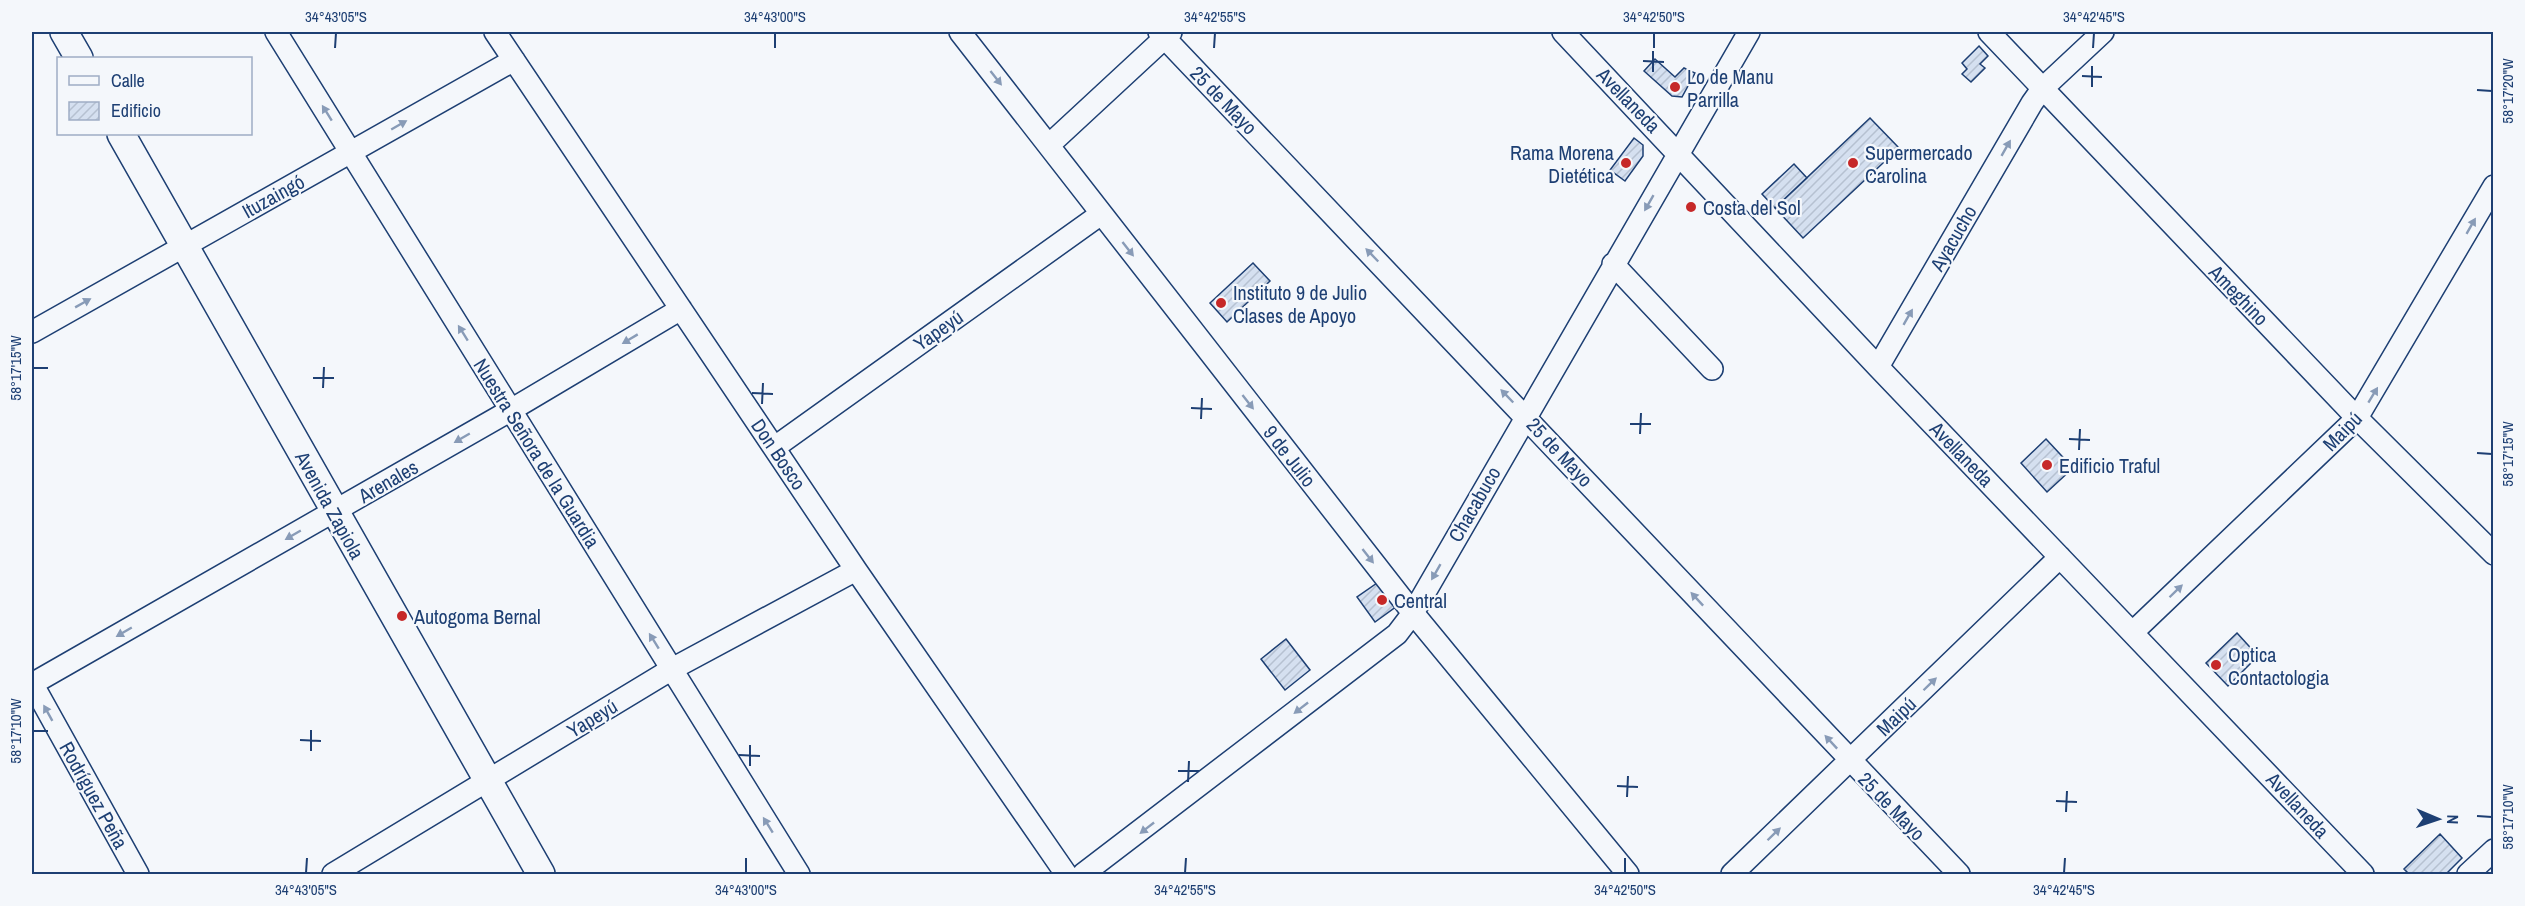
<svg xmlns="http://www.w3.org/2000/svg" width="2525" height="906" viewBox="0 0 2525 906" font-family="'Archivo Narrow',sans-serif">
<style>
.building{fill:url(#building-hatch);stroke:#1d3f73;stroke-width:1.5}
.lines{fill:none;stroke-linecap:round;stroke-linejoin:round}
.minor-casing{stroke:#1d3f73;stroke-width:24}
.major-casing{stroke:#1d3f73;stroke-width:30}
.minor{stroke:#f4f7fb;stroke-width:21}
.major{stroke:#f4f7fb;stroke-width:27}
.oneway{fill:#889bb7}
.ticks{fill:none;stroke:#1d3f73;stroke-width:2}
.poi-dot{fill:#c62828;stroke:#f4f7fb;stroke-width:2}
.labels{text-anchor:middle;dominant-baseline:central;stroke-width:4.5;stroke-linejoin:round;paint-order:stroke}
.poi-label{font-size:20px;fill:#1d3f73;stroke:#f4f7fb;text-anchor:start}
.street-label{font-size:20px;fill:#1d3f73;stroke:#f4f7fb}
.neatline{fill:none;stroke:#1d3f73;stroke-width:2}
.ticks-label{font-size:15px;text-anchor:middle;fill:#1d3f73}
</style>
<defs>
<pattern id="building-hatch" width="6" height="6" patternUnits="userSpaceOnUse" patternTransform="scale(1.5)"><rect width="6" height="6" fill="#d5e0f0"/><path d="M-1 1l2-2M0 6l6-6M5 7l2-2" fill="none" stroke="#b6c1d1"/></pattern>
</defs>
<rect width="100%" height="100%" fill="#f4f7fb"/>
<path class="building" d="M1979 46 1988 56 1980 64 1985 68 1971 82 1962 74 1967 69 1962 63Z
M1655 59 1675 77 1684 68 1695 73 1682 97 1672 96 1644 71Z
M1870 118 1899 148 1803 238 1775 208Z
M1634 138 1643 145V156L1625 181 1610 170Z
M1794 164 1807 178 1775 208 1762 194Z
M1253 263 1270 281 1227 322 1210 303Z
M2046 439 2073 468 2047 492 2021 463Z
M1380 581 1397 606 1375 622 1357 597Z
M2237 633 2258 656 2228 686 2206 663Z
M1286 639 1310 670 1285 690 1261 659Z
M2440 834 2462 858 2446 874H2409L2404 869Z"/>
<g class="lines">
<g class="minor-casing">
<path id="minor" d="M276 32 799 874
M495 32 856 570 1066 874
M960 32 1413 613 1628 874
M1159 32 1959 874
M1563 32 1878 367 2363 874
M1989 32 2357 418 2494 554
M1049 145 1171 32
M1613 264 1712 369
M32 332 514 60
M1878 367 2032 103 2042 89 2103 32
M775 447 1101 214
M2133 632 2357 418 2494 186
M32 683 138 874
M32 684 511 410 681 309
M333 874 672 669 856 570
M1083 874 1397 634 1413 613 1749 32
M1732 874 2060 557
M2468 874 2494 850"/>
</g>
<g class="major-casing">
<path id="major" d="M64 32 79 58
M121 134 541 874"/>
</g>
<use href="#minor" class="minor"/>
<use href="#major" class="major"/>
</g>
<defs><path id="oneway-solid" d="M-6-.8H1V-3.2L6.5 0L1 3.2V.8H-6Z" transform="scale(1.5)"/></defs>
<g class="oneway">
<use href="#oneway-solid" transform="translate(996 78) rotate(52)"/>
<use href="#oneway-solid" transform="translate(327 113) rotate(-122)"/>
<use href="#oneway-solid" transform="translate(399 125) rotate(-30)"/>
<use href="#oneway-solid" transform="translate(2006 148) rotate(-60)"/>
<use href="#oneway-solid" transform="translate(1649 203) rotate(120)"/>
<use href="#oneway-solid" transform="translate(2471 226) rotate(-60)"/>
<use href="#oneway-solid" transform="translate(1128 249) rotate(52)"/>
<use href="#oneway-solid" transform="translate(1372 255) rotate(-134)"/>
<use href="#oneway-solid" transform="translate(83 303) rotate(-29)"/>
<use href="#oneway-solid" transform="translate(1908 317) rotate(-60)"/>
<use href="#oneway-solid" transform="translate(463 333) rotate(-122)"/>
<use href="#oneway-solid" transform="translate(630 339) rotate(149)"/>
<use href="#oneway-solid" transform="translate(2373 395) rotate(-59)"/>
<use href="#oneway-solid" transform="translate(1507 396) rotate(-134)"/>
<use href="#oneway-solid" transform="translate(1248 402) rotate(52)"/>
<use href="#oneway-solid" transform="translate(462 438) rotate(150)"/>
<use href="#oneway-solid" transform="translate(293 535) rotate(150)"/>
<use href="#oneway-solid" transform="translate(1368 556) rotate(52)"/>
<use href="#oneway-solid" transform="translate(1436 572) rotate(120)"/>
<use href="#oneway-solid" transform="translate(2176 591) rotate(-44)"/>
<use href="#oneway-solid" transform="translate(1697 599) rotate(-133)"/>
<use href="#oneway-solid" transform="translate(124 632) rotate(150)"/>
<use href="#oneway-solid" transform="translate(654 641) rotate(-122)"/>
<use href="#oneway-solid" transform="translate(1930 684) rotate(-44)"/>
<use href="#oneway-solid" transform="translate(1301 708) rotate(142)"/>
<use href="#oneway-solid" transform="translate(48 713) rotate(-119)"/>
<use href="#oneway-solid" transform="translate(1831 742) rotate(-133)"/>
<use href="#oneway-solid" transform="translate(768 825) rotate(-122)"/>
<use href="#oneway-solid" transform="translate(1147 828) rotate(142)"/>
<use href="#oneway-solid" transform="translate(1774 834) rotate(-44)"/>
</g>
<path class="ticks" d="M335 48 336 33M775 48V33M1214 48 1215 33M1654 48V33M2093 48 2094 33M1643 61 1664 62M1653 72V51M2082 76 2102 77M2092 87V66M2477 90 2492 91M33 368H48M313 378H334M323 388 324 367M752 393 773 394M762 404 763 383M1191 408 1212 409M1201 419 1202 398M1630 424H1651M1640 434 1641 413M2069 439 2090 440M2079 450 2080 429M2477 453 2492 454M33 731H48M300 740 321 741M311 751V730M739 755 760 756M750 766V745M1178 771H1199M1188 782 1189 761M1617 786 1638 787M1627 797 1628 776M2056 801 2077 802M2066 812 2067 791M2477 816 2492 817M306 873 307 858M746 873V858M1185 873 1186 858M1625 873V858M2064 873 2065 858"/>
<g class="poi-dot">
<circle cx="1675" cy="87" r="6"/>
<circle cx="1626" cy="163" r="6"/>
<circle cx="1853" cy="163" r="6"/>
<circle cx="1691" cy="207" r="6"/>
<circle cx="1221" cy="303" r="6"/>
<circle cx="2047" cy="465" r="6"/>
<circle cx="1382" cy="600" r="6"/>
<circle cx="402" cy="616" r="6"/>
<circle cx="2216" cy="665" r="6"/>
</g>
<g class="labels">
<g class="poi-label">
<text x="1687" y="76">Lo de Manu<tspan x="1687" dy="23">Parrilla</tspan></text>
<text x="1614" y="152" text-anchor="end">Rama Morena<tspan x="1614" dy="23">Dietética</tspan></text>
<text x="1865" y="152">Supermercado<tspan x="1865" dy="23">Carolina</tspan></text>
<text x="1703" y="207">Costa del Sol</text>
<text x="1233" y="292">Instituto 9 de Julio<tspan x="1233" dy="23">Clases de Apoyo</tspan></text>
<text x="2059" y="465">Edificio Traful</text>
<text x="1394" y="600">Central</text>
<text x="414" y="616">Autogoma Bernal</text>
<text x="2228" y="654">Optica<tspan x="2228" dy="23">Contactologia</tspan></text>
</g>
<g class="street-label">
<text transform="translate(1224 100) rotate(46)">25 de Mayo</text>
<text transform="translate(1629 100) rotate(46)">Avellaneda</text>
<text transform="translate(273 196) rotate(-29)">Ituzaingó</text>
<text transform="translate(1953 238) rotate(-60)">Ayacucho</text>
<text transform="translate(2239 295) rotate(46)">Ameghino</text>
<text transform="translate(938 330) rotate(-35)">Yapeyú</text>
<text transform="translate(2342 431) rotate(-46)">Maipú</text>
<text transform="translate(1560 452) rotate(47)">25 de Mayo</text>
<text transform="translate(537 453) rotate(58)">Nuestra Señora de la Guardia</text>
<text transform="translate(779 454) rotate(56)">Don Bosco</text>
<text transform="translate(1962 454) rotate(46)">Avellaneda</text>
<text transform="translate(1290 456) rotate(52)">9 de Julio</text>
<text transform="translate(388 481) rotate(-30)">Arenales</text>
<text transform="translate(1474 504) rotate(-60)">Chacabuco</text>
<text transform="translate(330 505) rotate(61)">Avenida Zapiola</text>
<text transform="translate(1896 716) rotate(-44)">Maipú</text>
<text transform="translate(592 718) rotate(-31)">Yapeyú</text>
<text transform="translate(94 795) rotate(61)">Rodríguez Peña</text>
<text transform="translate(2298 805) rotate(47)">Avellaneda</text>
<text transform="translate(1892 806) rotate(46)">25 de Mayo</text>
</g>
</g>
<rect width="2525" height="906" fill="none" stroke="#f4f7fb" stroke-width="66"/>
<rect x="57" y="57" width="195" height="78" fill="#f4f7fb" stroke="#9eadc5" stroke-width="1.5"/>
<rect x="69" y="76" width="30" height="9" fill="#f4f7fb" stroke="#9eadc5" stroke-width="1.5"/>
<text x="111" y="87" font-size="18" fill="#1d3f73">Calle</text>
<rect x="69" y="102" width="30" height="18" fill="url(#building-hatch)" stroke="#9eadc5" stroke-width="1.5"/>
<text x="111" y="117" font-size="18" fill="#1d3f73">Edificio</text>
<g transform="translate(2438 819) rotate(92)" stroke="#f4f7fb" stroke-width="4.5" paint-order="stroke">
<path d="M0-4.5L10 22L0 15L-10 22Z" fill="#1d3f73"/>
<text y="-9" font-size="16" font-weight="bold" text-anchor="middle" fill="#1d3f73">N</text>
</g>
<rect x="33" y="33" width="2459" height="840" class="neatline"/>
<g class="ticks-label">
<text x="336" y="22">34°43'05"S</text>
<text x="775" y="22">34°43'00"S</text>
<text x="1215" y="22">34°42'55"S</text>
<text x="1654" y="22">34°42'50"S</text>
<text x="2094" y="22">34°42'45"S</text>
<text transform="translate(2508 91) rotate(-90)" y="5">58°17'20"W</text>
<text transform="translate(16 368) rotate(-90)" y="5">58°17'15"W</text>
<text transform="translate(2508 454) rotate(-90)" y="5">58°17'15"W</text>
<text transform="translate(16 731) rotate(-90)" y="5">58°17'10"W</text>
<text transform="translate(2508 817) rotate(-90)" y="5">58°17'10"W</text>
<text x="306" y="895">34°43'05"S</text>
<text x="746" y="895">34°43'00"S</text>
<text x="1185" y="895">34°42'55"S</text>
<text x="1625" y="895">34°42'50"S</text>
<text x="2064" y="895">34°42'45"S</text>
</g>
</svg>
